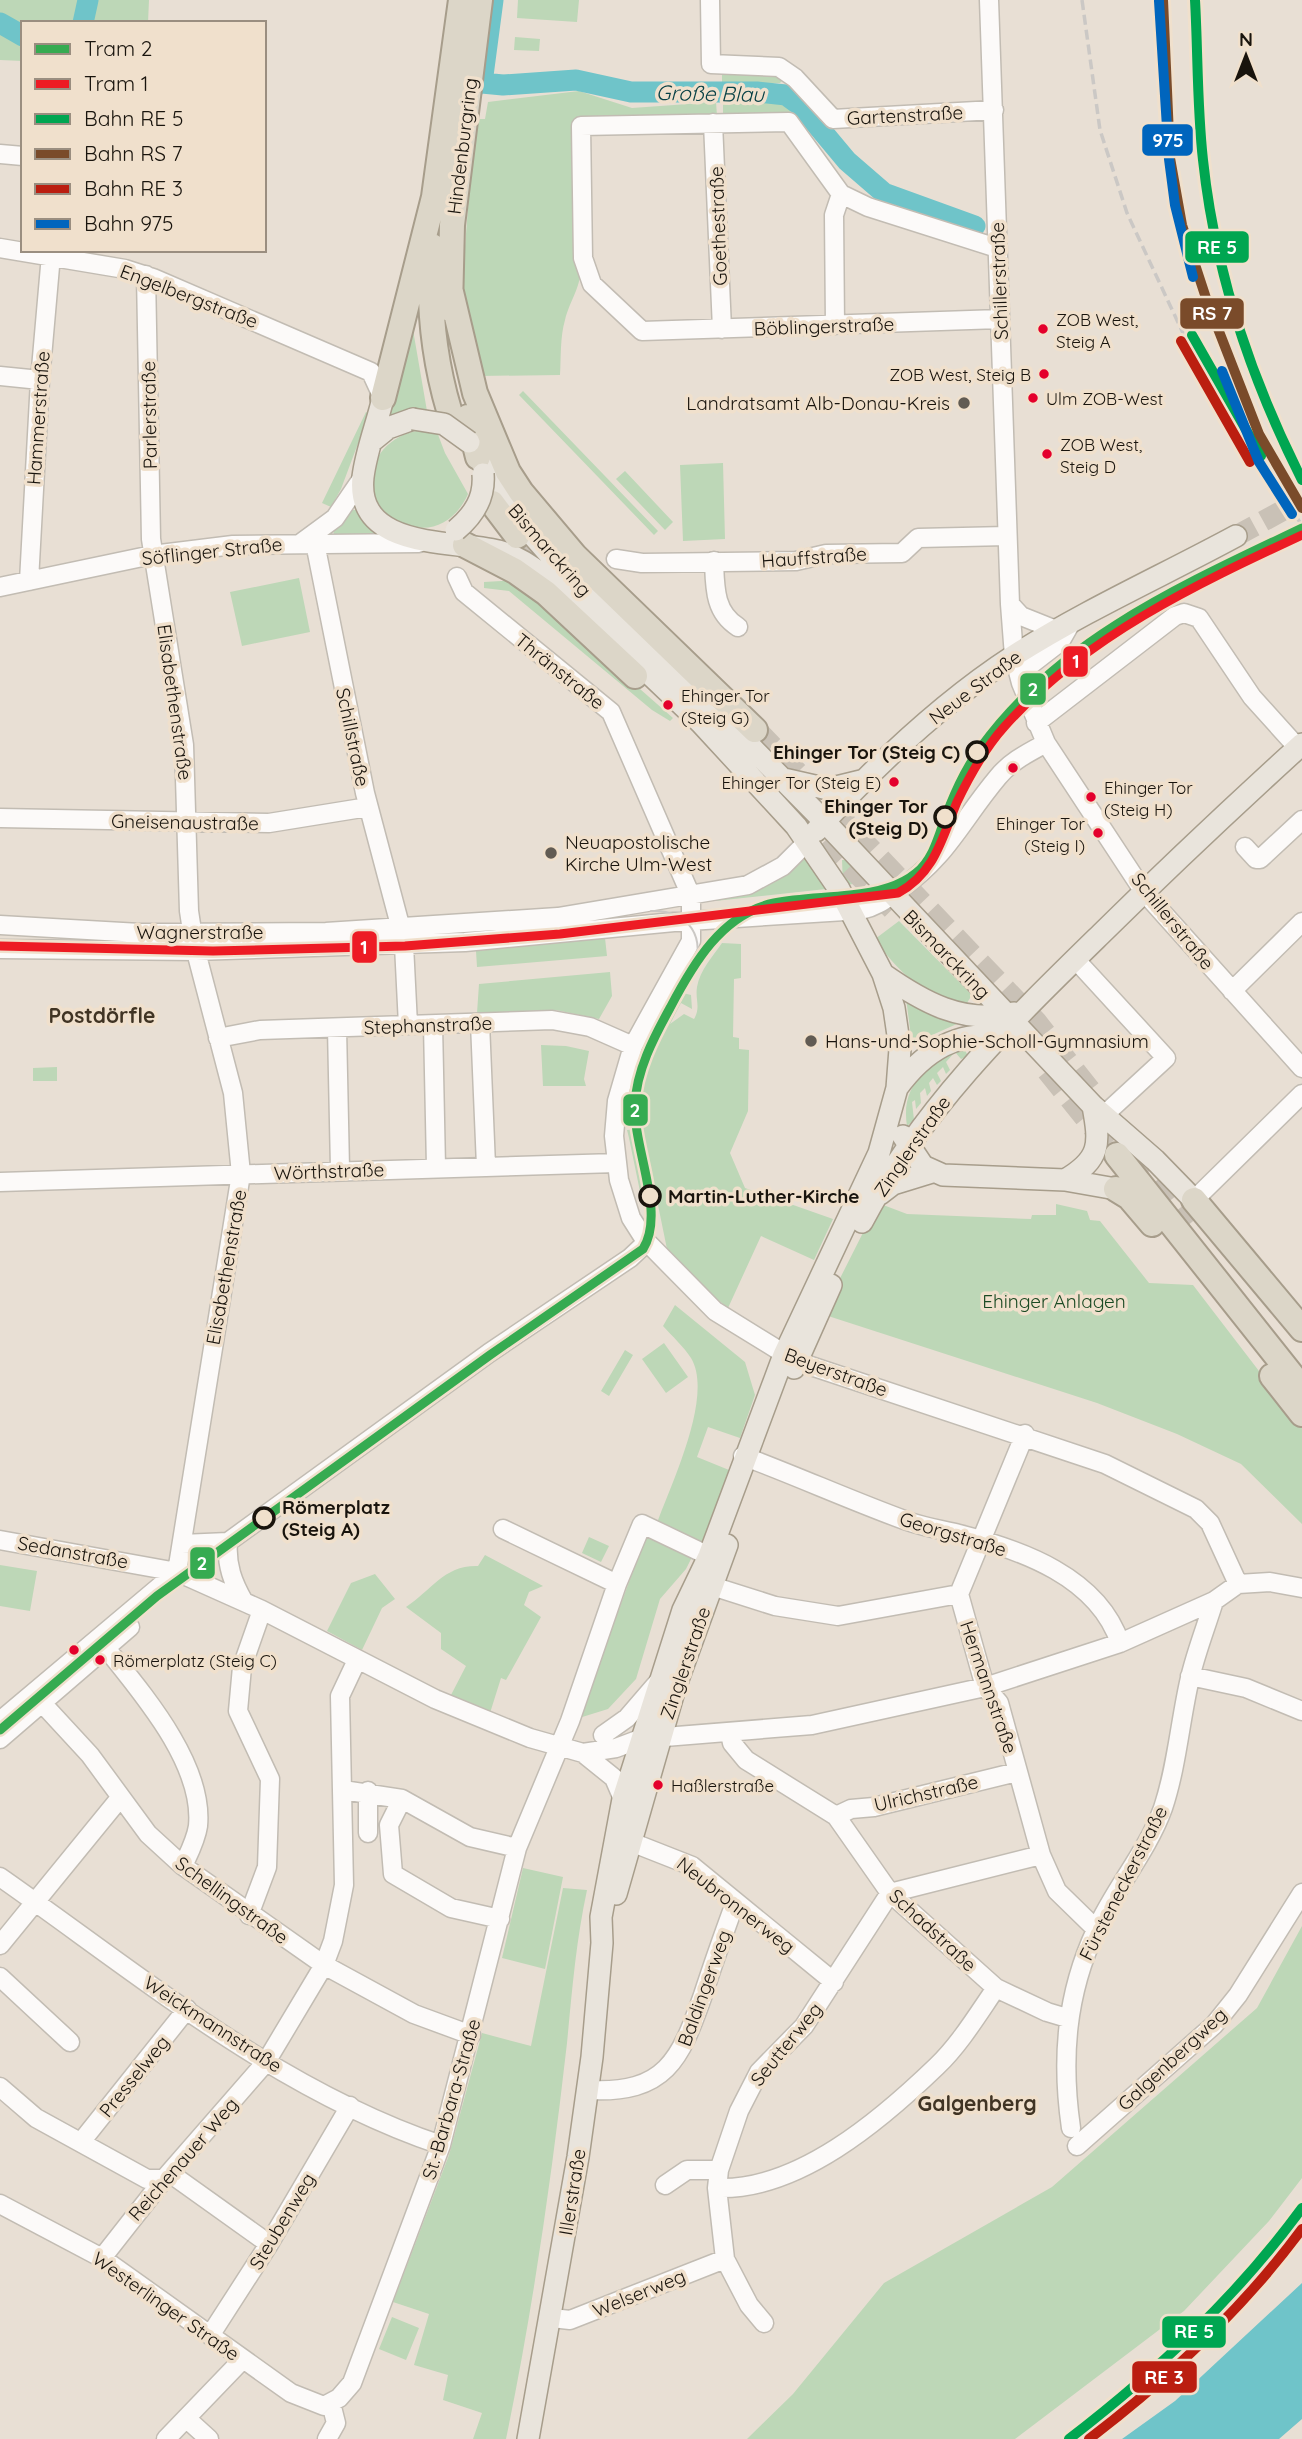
<svg xmlns="http://www.w3.org/2000/svg" width="1302" height="2439" viewBox="0 0 1302 2439" font-family="Quicksand,sans-serif">
<style>
.green{fill:#bdd7b7}
.water{fill:#6fc4c9}
.lines{fill:none;stroke-linecap:round;stroke-linejoin:round}
.stream{stroke:#6fc4c9;stroke-width:3.5}
.river{stroke:#6fc4c9;stroke-width:21}
.major-tunnel{stroke:#c9c1b6;stroke-width:21;stroke-dasharray:21 10;stroke-linecap:butt}
.highway-tunnel{stroke:#c9c1b6;stroke-width:24;stroke-dasharray:24 12;stroke-linecap:butt}
.minor-casing{stroke:#c2bcb3;stroke-width:21}
.major-casing{stroke:#a79d8b;stroke-width:24}
.highway-casing{stroke:#a79d8b;stroke-width:28}
.minor{stroke:#fcfaf9;stroke-width:18}
.major{stroke:#e9e4dc;stroke-width:21}
.highway{stroke:#dcd6c8;stroke-width:24}
.tram{stroke:#cbc8c5;stroke-width:2}
.rail{stroke:#cbc8c5;stroke-width:3.5;stroke-dasharray:10 5;stroke-linecap:butt}
.major-bridge-casing{stroke:#a79d8b;stroke-width:24;stroke-linecap:butt}
.major-bridge{stroke:#e9e4dc;stroke-width:21}
.rail-1-casing{stroke:#f0e0cc;stroke-width:16}
.rail-2-casing{stroke:#f0e0cc;stroke-width:16}
.rail-3-casing{stroke:#f0e0cc;stroke-width:16}
.rail-4-casing{stroke:#f0e0cc;stroke-width:16}
.rail-1{stroke:#00a651;stroke-width:10}
.rail-2{stroke:#7a4b2a;stroke-width:10}
.rail-3{stroke:#bb1e10;stroke-width:10}
.rail-4{stroke:#0065bd;stroke-width:10}
.tram-1-casing{stroke:#f0e0cc;stroke-width:14}
.tram-2-casing{stroke:#f0e0cc;stroke-width:14}
.tram-1{stroke:#36ab51;stroke-width:9}
.tram-2{stroke:#ed1b24;stroke-width:9}
.bus-dot{fill:#e4002b;stroke:#f0e0cc;stroke-width:2.5}
.poi-dot{fill:#615b53;stroke:#f0e0cc;stroke-width:2.5}
.stop-dot{fill:#f0e0cc;stroke:#19140d;stroke-width:3.5}
.labels{text-anchor:middle;dominant-baseline:central;stroke-width:7;stroke-linejoin:round;paint-order:stroke}
.bus-label{font-size:17px;fill:#19140d;stroke:#f0e0cc;text-anchor:start}
.street-label{font-size:19px;fill:#19140d;stroke:#f0e0cc}
.poi-label{font-size:19px;fill:#19140d;stroke:#f0e0cc;text-anchor:start}
.stop-label{font-size:19px;font-weight:bold;fill:#19140d;stroke:#f0e0cc;text-anchor:end}
.park-label{font-size:19px;fill:#1a4a23;stroke:#f0e0cc}
.water-label{font-size:21px;font-style:italic;fill:#084146;stroke:#f0e0cc}
.neighbourhood-label{font-size:21px;font-weight:bold;fill:#403424;stroke:#f0e0cc}
.line-badge{stroke:#f0e0cc;stroke-width:2.5}
.badge-label{font-size:19px;text-anchor:middle;font-weight:bold;fill:#fff}
</style>
<rect width="100%" height="100%" fill="#e8dfd4"/>
<path class="green" d="M0 0H149L148 23H23V61L0 60Z
M518 0H579L577 22 517 18Z
M515 37 540 39 539 51 514 50Z
M769 72 784 78 780 83 722 84V73Z
M579 91 632 108 716 102 717 116 582 120 579 237 574 262H580C583 286 570 299 565 320 560 337 561 357 560 375L479 376 466 321 462 285 475 119H485L488 102Z
M755 100 790 106 791 113 723 116V102Z
M412 324 427 411H404L386 421Z
M523 391 658 531 654 535 519 395Z
M366 412 369 414 341 489 331 507 322 503Z
M423 430 437 432 445 453 468 494C455 523 428 537 398 521 390 517 383 512 378 503 359 467 387 433 423 430Z
M723 463 725 539 683 541 680 465Z
M625 471 673 522 665 530 616 479Z
M350 510H361L383 535 336 539 333 531Z
M299 578 310 632 242 646 230 592Z
M516 580 673 718 670 721 652 710 509 591 484 588V582Z
M804 857 826 889 715 901V898Z
M842 860H846L865 883 843 885Z
M899 921 972 995 965 1006C927 1000 895 969 875 939Z
M605 938 607 956 477 967 476 951Z
M722 943 741 944V978L734 979 733 1037 739 1038V1049L749 1050 748 1111 730 1153 745 1188 833 1219 814 1260 761 1236 728 1308 707 1291 667 1249 641 1122 619 1124 630 1065 680 979 688 985 683 993 691 995 692 1009 681 1003 670 1024 684 1014 694 1019C701 1008 695 999 697 987 700 970 713 956 722 943Z
M610 972 612 996 599 1019 556 1010 477 1013 479 984Z
M906 998 959 1023 912 1044Z
M962 1044 968 1056 961 1059 955 1052 946 1062 950 1070 946 1074 943 1067 937 1073 941 1081 937 1085 933 1078 929 1083 931 1091 927 1096 925 1088 920 1093 921 1103 916 1109 915 1100 912 1102 914 1120 907 1126C900 1083 930 1065 962 1044Z
M541 1045 566 1046 589 1051 584 1079 586 1086H543Z
M57 1067V1081H33V1068Z
M638 1129 653 1206H643L629 1138 627 1130Z
M878 1203 907 1214 1031 1219 1032 1215H1056V1204L1087 1211 1090 1220 1100 1221 1149 1283 1193 1285 1302 1427V1524L1241 1464 1177 1434 1097 1403 822 1314Z
M675 1305 745 1362 755 1395 740 1438 708 1427 697 1457 729 1470 701 1545 657 1523C671 1484 714 1396 691 1358 684 1347 672 1336 663 1326Z
M664 1343 688 1377 666 1393 642 1359Z
M625 1350 633 1355 609 1396 601 1391Z
M647 1533 693 1555 686 1569 660 1599 636 1679 608 1709 579 1718Z
M589 1537 609 1546 601 1562 582 1553Z
M485 1555 543 1586 529 1592 524 1605 541 1617 506 1680 501 1678 490 1713 451 1695 466 1666 441 1649V1633L406 1607C432 1590 444 1565 478 1566Z
M0 1565 37 1571 30 1611 0 1606Z
M375 1574 395 1599 382 1608 362 1650 327 1631 351 1583Z
M523 1868 563 1877 545 1969 502 1958Z
M563 1888 587 1890C576 1941 572 1991 567 2043 552 2175 533 2309 506 2439H473L482 2413 443 2400 448 2375 414 2365 429 2314 393 2302 449 2155 482 2033 531 2046Z
M1302 1926V2178L1269 2221 1184 2311 1015 2439H747L793 2394 884 2283 1052 2187 1257 2008Z
M392 2317 419 2328 406 2360 379 2349Z"/>
<path class="water" d="M1302 2283V2419L1279 2439H1122L1175 2401Z"/>
<g class="lines">
<path class="stream" d="M481 93 482 83"/>
<path class="river" d="M493 0 482 83 503 85 576 80 631 92H757L786 95 801 106 847 161 884 193 975 226
M0 23 23 36
M83 23 88 0"/>
<path class="major-tunnel" d="M1236 536 1302 500"/>
<path class="highway-tunnel" d="M517 536 561 580
M755 730 1035 1022 1090 1092
M775 789 900 915
M1048 1070 1117 1155
M1136 1151 1192 1222"/>
<g class="minor-casing">
<path id="minor" d="M710 0 711 64 779 67 795 78 833 119 994 110
M989 0 1010 604 1014 656 1021 683 1046 743 1144 892 1302 1068
M713 123 722 329
M0 154 23 156
M0 248 125 269 153 278 371 372 383 398
M997 248 868 207 841 194 789 122 581 126 583 258 592 284 642 331 1000 319
M835 325 834 215 841 194
M0 376 40 380
M301 543 335 518 363 477
M315 543 365 793 401 929
M616 559 642 563 796 561 826 554 902 553 918 538 1007 536
M714 561C715 587 714 612 738 627
M457 577 464 592 611 712 691 896V941L633 1046 617 1101 614 1136 619 1180 631 1218 645 1240 715 1311 796 1361 1105 1464 1196 1509 1210 1523 1238 1584
M29 581 40 380 51 255
M0 587 152 555 233 545 419 543
M1010 604 1021 616 1056 630
M1021 683 1025 669 1060 642 1072 621
M1036 723 1175 616 1184 613 1199 618 1252 697 1298 748
M0 818 269 823 368 807
M1245 847 1256 859H1260L1302 820
M0 925 140 933 326 932 558 917 748 885 783 866 808 841
M404 945 408 1025
M0 949 196 951 465 942 674 922 861 910C876 907 886 899 899 890 948 856 961 821 998 777 1011 761 1028 753 1046 743
M1075 959 1166 1058 1103 1116
M1232 991 1302 922
M480 1023 486 1166
M433 1025 436 1167
M337 1028 340 1169
M218 1038 260 1030 552 1020 590 1027 633 1046
M0 1182 616 1163
M1194 1200 1302 1094
M1025 1434 959 1594 985 1687 999 1703 1041 1855 1057 1891 1096 1929
M743 1456C799 1477 852 1501 907 1521 924 1527 942 1530 959 1534 1022 1550 1098 1577 1120 1643
M503 1529 617 1584
M0 1540 177 1572 262 1610 435 1699 530 1738 583 1753 616 1748 640 1739 812 1725 985 1687 1120 1643 1214 1601 1238 1584 1270 1582 1302 1588
M228 1542 489 1353 630 1258 647 1242
M228 1542C226 1565 233 1583 244 1602
M182 1544 228 1542
M712 1586 775 1606 838 1616 959 1594
M106 1648C142 1693 204 1764 198 1826 196 1840 189 1853 183 1866
M1190 1676 1246 1688 1302 1711
M42 1703 90 1755 148 1834 183 1866 324 1965 414 2014 471 2035
M0 1721 177 1572 241 1174 233 1093 194 944 189 911 184 745 151 539 146 275
M730 1733 732 1743 746 1760 836 1816 890 1893 996 1988 1047 2012 1067 2018
M603 1735 627 1718 658 1682
M0 1739 130 1627
M583 1753 614 1778 623 1799
M343 1790 402 1799 470 1837 517 1848
M402 1799 389 1825 393 1874 451 1908 500 1919
M836 1816 851 1809 874 1807 1017 1772
M368 1833V1791
M631 1842 692 1866 834 1982
M0 1877C140 1975 277 2090 441 2145
M249 1915 267 1867 270 1779 238 1711 242 1667 262 1610
M0 1945 120 1798
M0 1977 70 2042
M0 2087 36 2118 147 2179H164
M588 2090C666 2094 680 2060 703 1995 713 1964 724 1933 735 1903
M1071 2128C1061 2059 1066 1994 1096 1930 1115 1888 1147 1852 1163 1808 1177 1766 1180 1721 1190 1678 1196 1652 1206 1627 1214 1601
M81 2142 187 2009
M1077 2146 1214 2025 1238 1995 1302 1893
M171 2174 269 2244
M665 2185 687 2170H719
M717 2188C798 2191 881 2120 937 2066 960 2044 978 2014 996 1988
M0 2204 102 2258 291 2393 324 2406 339 2398 352 2383 441 2145 517 1848 570 1721 617 1584 642 1524 709 1556
M102 2258 164 2179 266 2062 324 1965 333 1941 344 1885 340 1696 357 1660
M552 2318 570 2320 725 2259
M764 2323 749 2305 725 2259 717 2188 719 2170 739 2111 759 2072 804 2026 890 1893 1041 1855
M211 2334 269 2244 350 2106
M187 2419 209 2439
M166 2439 243 2359
M327 2439 336 2423 331 2403"/>
</g>
<g class="major-casing">
<path id="major" d="M383 398C377 424 366 451 363 477 355 552 458 539 502 552 522 558 537 571 553 582L701 723 796 826 839 889 883 974 894 1008 900 1049 897 1088 879 1153 784 1355 709 1556 683 1610 623 1799 601 1917 602 1943 592 2057 578 2157 528 2439
M372 441 388 428 413 419
M479 458 528 530 566 573 748 744 825 822 1093 1106 1155 1160 1194 1200
M784 779 828 789 865 780
M816 831C875 766 941 703 1015 655 1086 610 1162 576 1236 536
M883 974C923 1002 963 1025 1014 1013
M897 1088C924 1051 958 1029 1006 1037
M903 1136 923 1166 943 1175 1065 1180 1116 1189
M1065 1180C1101 1159 1100 1144 1093 1106
M880 1194 893 1184 932 1172
M862 1222C921 1109 1011 1022 1101 934 1167 869 1234 806 1302 744
M794 1368 831 1285
M616 1894 675 1688 727 1545"/>
</g>
<g class="highway-casing">
<path id="highway" d="M432 246C428 302 433 356 449 410
M451 292 475 393 508 472 521 492 575 556 755 730
M450 309 452 225 480 0
M383 398 434 197 461 0
M468 417 478 457
M492 503 517 536
M465 545 515 571 546 593 635 676
M1117 1155 1302 1388
M1116 1189 1129 1197 1152 1224
M1194 1200 1302 1329
M1272 1376 1302 1414"/>
</g>
<use href="#minor" class="minor"/>
<use href="#major" class="major"/>
<use href="#highway" class="highway"/>
<path class="tram" d="M651 911C689 909 708 939 692 973"/>
<path class="rail" d="M1082 0 1100 130 1127 213 1189 346 1234 430 1302 525"/>
<g class="major-bridge-casing">
<path id="major-bridge" d="M413 419 444 424 469 442
M456 530C474 515 485 498 483 474"/>
</g>
<use href="#major-bridge" class="major-bridge"/>
<g class="rail-1-casing">
<path id="rail-1" d="M1195 0C1198 53 1197 107 1203 160 1215 273 1251 379 1302 480
M1192 335 1261 456
M1069 2439C1157 2371 1236 2298 1302 2208"/>
</g>
<g class="rail-2-casing">
<path id="rail-2" d="M1163 0 1170 158 1182 225 1206 298 1259 434 1302 508"/>
</g>
<g class="rail-3-casing">
<path id="rail-3" d="M1181 341 1250 462
M1089 2439C1169 2378 1242 2310 1302 2229"/>
</g>
<g class="rail-4-casing">
<path id="rail-4" d="M1159 1 1169 159 1175 205 1193 277
M1222 371 1259 462 1292 514"/>
</g>
<use href="#rail-1" class="rail-1"/>
<use href="#rail-2" class="rail-2"/>
<use href="#rail-3" class="rail-3"/>
<use href="#rail-4" class="rail-4"/>
<g class="tram-1-casing">
<path id="tram-1" d="M0 1730 157 1596 490 1355 643 1249C666 1213 633 1148 635 1105 636 1071 654 1037 670 1008 693 964 722 914 774 903 799 898 825 898 850 895 873 893 898 888 916 873 936 857 940 828 950 805 958 785 968 765 981 747 1059 639 1185 584 1302 528"/>
</g>
<g class="tram-2-casing">
<path id="tram-2" d="M0 946 213 951 405 946 560 934 898 893C935 873 942 838 957 802 970 775 985 748 1005 726 1086 636 1195 585 1302 535"/>
</g>
<use href="#tram-1" class="tram-1"/>
<use href="#tram-2" class="tram-2"/>
</g>
<g class="bus-dot">
<circle cx="1043" cy="329" r="6"/>
<circle cx="1044" cy="374" r="6"/>
<circle cx="1033" cy="398" r="6"/>
<circle cx="1047" cy="454" r="6"/>
<circle cx="668" cy="705" r="6"/>
<circle cx="1013" cy="768" r="6"/>
<circle cx="894" cy="782" r="6"/>
<circle cx="1091" cy="797" r="6"/>
<circle cx="1098" cy="833" r="6"/>
<circle cx="74" cy="1650" r="6"/>
<circle cx="100" cy="1660" r="6"/>
<circle cx="658" cy="1785" r="6"/>
</g>
<g class="poi-dot">
<circle cx="964" cy="403" r="7"/>
<circle cx="551" cy="853" r="7"/>
<circle cx="811" cy="1041" r="7"/>
</g>
<g class="stop-dot">
<circle cx="977" cy="752" r="10"/>
<circle cx="945" cy="817" r="10"/>
<circle cx="650" cy="1196" r="10"/>
<circle cx="264" cy="1518" r="10"/>
</g>
<g class="labels">
<g class="bus-label">
<text x="1056" y="319">ZOB West,<tspan x="1056" dy="22">Steig A</tspan></text>
<text x="1031" y="374" text-anchor="end">ZOB West, Steig B</text>
<text x="1046" y="398">Ulm ZOB-West</text>
<text x="1060" y="444">ZOB West,<tspan x="1060" dy="22">Steig D</tspan></text>
<text x="681" y="695">Ehinger Tor<tspan x="681" dy="22">(Steig G)</tspan></text>
<text x="881" y="782" text-anchor="end">Ehinger Tor (Steig E)</text>
<text x="1104" y="787">Ehinger Tor<tspan x="1104" dy="22">(Steig H)</tspan></text>
<text x="1085" y="823" text-anchor="end">Ehinger Tor<tspan x="1085" dy="22">(Steig I)</tspan></text>
<text x="113" y="1660">Römerplatz (Steig C)</text>
<text x="671" y="1785">Haßlerstraße</text>
</g>
<g class="street-label">
<text transform="translate(905 115) rotate(-3)">Gartenstraße</text>
<text transform="translate(462 146) rotate(-83)">Hindenburgring</text>
<text transform="translate(718 226) rotate(-92)">Goethestraße</text>
<text transform="translate(999 281) rotate(-92)">Schillerstraße</text>
<text transform="translate(189 296) rotate(21)">Engelbergstraße</text>
<text transform="translate(824 326) rotate(-2)">Böblingerstraße</text>
<text transform="translate(149 415) rotate(-91)">Parlerstraße</text>
<text transform="translate(38 418) rotate(-86)">Hammerstraße</text>
<text transform="translate(550 550) rotate(49)">Bismarckring</text>
<text transform="translate(212 551) rotate(-6)">Söflinger Straße</text>
<text transform="translate(814 557) rotate(-4)">Hauffstraße</text>
<text transform="translate(560 671) rotate(39)">Thränstraße</text>
<text transform="translate(975 687) rotate(-37)">Neue Straße</text>
<text transform="translate(175 702) rotate(82)">Elisabethenstraße</text>
<text transform="translate(353 737) rotate(78)">Schillstraße</text>
<text transform="translate(185 822) rotate(1)">Gneisenaustraße</text>
<text transform="translate(1173 921) rotate(51)">Schillerstraße</text>
<text x="200" y="932">Wagnerstraße</text>
<text transform="translate(947 954) rotate(46)">Bismarckring</text>
<text transform="translate(428 1025) rotate(-2)">Stephanstraße</text>
<text transform="translate(912 1146) rotate(-55)">Zinglerstraße</text>
<text transform="translate(329 1171) rotate(-2)">Wörthstraße</text>
<text transform="translate(226 1267) rotate(-80)">Elisabethenstraße</text>
<text transform="translate(836 1372) rotate(20)">Beyerstraße</text>
<text transform="translate(953 1534) rotate(17)">Georgstraße</text>
<text transform="translate(73 1552) rotate(10)">Sedanstraße</text>
<text transform="translate(685 1663) rotate(-71)">Zinglerstraße</text>
<text transform="translate(989 1687) rotate(71)">Hermannstraße</text>
<text transform="translate(926 1793) rotate(-13)">Ulrichstraße</text>
<text transform="translate(1123 1883) rotate(-63)">Fürsteneckerstraße</text>
<text transform="translate(232 1900) rotate(36)">Schellingstraße</text>
<text transform="translate(736 1905) rotate(38)">Neubronnerweg</text>
<text transform="translate(933 1930) rotate(43)">Schadstraße</text>
<text transform="translate(704 1988) rotate(-70)">Baldingerweg</text>
<text transform="translate(213 2024) rotate(33)">Weickmannstraße</text>
<text transform="translate(786 2044) rotate(-51)">Seutterweg</text>
<text transform="translate(1172 2059) rotate(-43)">Galgenbergweg</text>
<text transform="translate(134 2076) rotate(-51)">Presselweg</text>
<text transform="translate(451 2099) rotate(-74)">St.-Barbara-Straße</text>
<text transform="translate(183 2159) rotate(-49)">Reichenauer Weg</text>
<text transform="translate(572 2192) rotate(-81)">Illerstraße</text>
<text transform="translate(282 2221) rotate(-59)">Steubenweg</text>
<text transform="translate(639 2293) rotate(-22)">Welserweg</text>
<text transform="translate(166 2306) rotate(35)">Westerlinger Straße</text>
</g>
<g class="poi-label">
<text x="950" y="403" text-anchor="end">Landratsamt Alb-Donau-Kreis</text>
<text x="565" y="842">Neuapostolische<tspan x="565" dy="22">Kirche Ulm-West</tspan></text>
<text x="825" y="1041">Hans-und-Sophie-Scholl-Gymnasium</text>
</g>
<g class="stop-label">
<text x="960" y="752">Ehinger Tor (Steig C)</text>
<text x="928" y="806">Ehinger Tor<tspan x="928" dy="22">(Steig D)</tspan></text>
<text x="668" y="1196" text-anchor="start">Martin-Luther-Kirche</text>
<text x="282" y="1507" text-anchor="start">Römerplatz<tspan x="282" dy="22">(Steig A)</tspan></text>
</g>
<g class="park-label">
<text x="1054" y="1301">Ehinger Anlagen</text>
</g>
<g class="water-label">
<text transform="translate(710 93) rotate(1)">Große Blau</text>
</g>
<g class="neighbourhood-label">
<text x="102" y="1015">Postdörfle</text>
<text x="977" y="2103">Galgenberg</text>
</g>
</g>
<g class="line-badge">
<rect x="1141" y="123" width="53" height="34" rx="7" fill="#0065bd"/>
<rect x="1184" y="230" width="66" height="34" rx="7" fill="#00a651"/>
<rect x="1179" y="297" width="66" height="33" rx="7" fill="#7a4b2a"/>
<rect x="1062" y="645" width="27" height="33" rx="7" fill="#ed1b24"/>
<rect x="1019" y="672" width="28" height="34" rx="7" fill="#36ab51"/>
<rect x="351" y="930" width="27" height="34" rx="7" fill="#ed1b24"/>
<rect x="622" y="1093" width="27" height="34" rx="7" fill="#36ab51"/>
<rect x="189" y="1546" width="27" height="34" rx="7" fill="#36ab51"/>
<rect x="1161" y="2315" width="66" height="34" rx="7" fill="#00a651"/>
<rect x="1131" y="2360" width="67" height="34" rx="7" fill="#bb1e10"/>
</g>
<g class="badge-label">
<text x="1168" y="147">975</text>
<text x="1217" y="254">RE 5</text>
<text x="1212" y="320">RS 7</text>
<text x="1076" y="668">1</text>
<text x="1033" y="696">2</text>
<text x="364" y="954">1</text>
<text x="635" y="1117">2</text>
<text x="202" y="1570">2</text>
<text x="1194" y="2338">RE 5</text>
<text x="1164" y="2384">RE 3</text>
</g>
<rect x="21" y="21" width="245" height="231" fill="#f0e0cc" stroke="#9a8e80" stroke-width="2"/>
<rect x="35" y="44" width="35" height="10" fill="#36ab51" stroke="#9a8e80" stroke-width="2"/>
<text x="84" y="56" font-size="21" fill="#19140d">Tram 2</text>
<rect x="35" y="79" width="35" height="10" fill="#ed1b24" stroke="#9a8e80" stroke-width="2"/>
<text x="84" y="91" font-size="21" fill="#19140d">Tram 1</text>
<rect x="35" y="114" width="35" height="10" fill="#00a651" stroke="#9a8e80" stroke-width="2"/>
<text x="84" y="126" font-size="21" fill="#19140d">Bahn RE 5</text>
<rect x="35" y="149" width="35" height="10" fill="#7a4b2a" stroke="#9a8e80" stroke-width="2"/>
<text x="84" y="161" font-size="21" fill="#19140d">Bahn RS 7</text>
<rect x="35" y="184" width="35" height="10" fill="#bb1e10" stroke="#9a8e80" stroke-width="2"/>
<text x="84" y="196" font-size="21" fill="#19140d">Bahn RE 3</text>
<rect x="35" y="219" width="35" height="10" fill="#0065bd" stroke="#9a8e80" stroke-width="2"/>
<text x="84" y="231" font-size="21" fill="#19140d">Bahn 975</text>
<g transform="translate(1246 56)" stroke="#f0e0cc" stroke-width="5" paint-order="stroke">
<path d="M0-5L12 26L0 18L-12 26Z" fill="#19140d"/>
<text y="-10" font-size="19" font-weight="bold" text-anchor="middle" fill="#19140d">N</text>
</g>
</svg>
